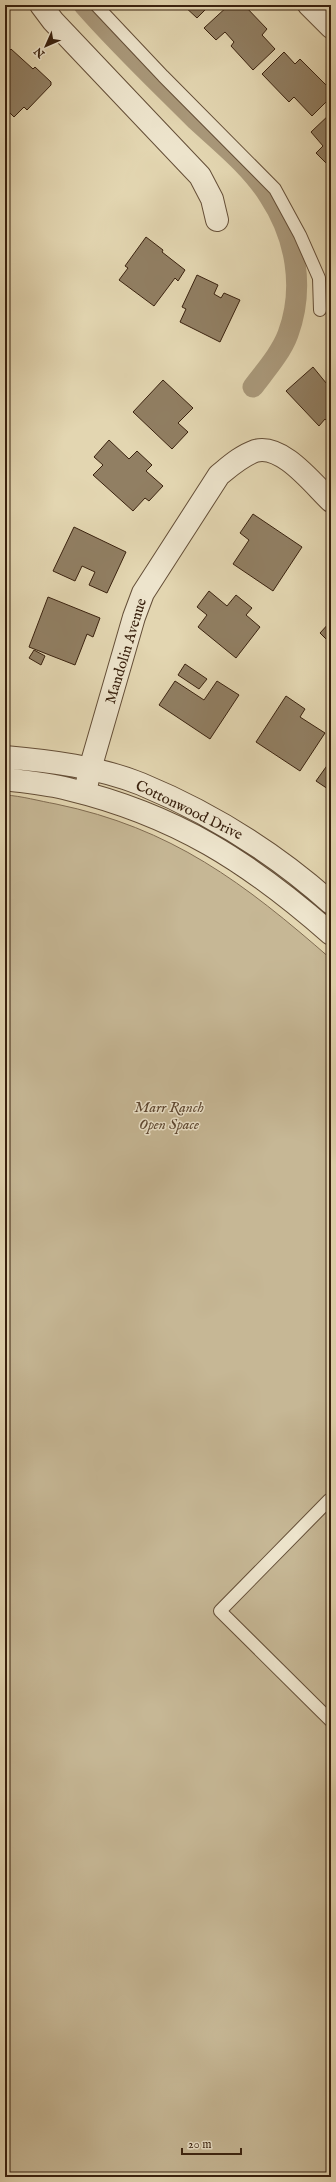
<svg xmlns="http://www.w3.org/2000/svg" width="336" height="2182" viewBox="0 0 336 2182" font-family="'IM FELL English',serif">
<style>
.green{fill:#c6b795;stroke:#806c52}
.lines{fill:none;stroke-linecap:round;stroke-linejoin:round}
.canal{stroke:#a9987a;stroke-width:21}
.building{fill:#917f63;stroke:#39210e}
.service-casing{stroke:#644e37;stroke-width:14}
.minor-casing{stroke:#644e37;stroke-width:24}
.tertiary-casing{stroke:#644e37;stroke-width:24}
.service{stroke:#ede4cc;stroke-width:12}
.minor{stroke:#ede4cc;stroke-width:22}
.tertiary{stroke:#ede4cc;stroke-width:22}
.labels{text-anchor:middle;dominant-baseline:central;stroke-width:3;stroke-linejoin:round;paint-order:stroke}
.street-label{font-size:15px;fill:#39210e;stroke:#ede4cc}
.park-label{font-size:15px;font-style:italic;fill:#5c4630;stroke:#ede4cc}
</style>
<rect width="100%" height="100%" fill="#e3d6b1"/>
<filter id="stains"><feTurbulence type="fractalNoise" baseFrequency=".005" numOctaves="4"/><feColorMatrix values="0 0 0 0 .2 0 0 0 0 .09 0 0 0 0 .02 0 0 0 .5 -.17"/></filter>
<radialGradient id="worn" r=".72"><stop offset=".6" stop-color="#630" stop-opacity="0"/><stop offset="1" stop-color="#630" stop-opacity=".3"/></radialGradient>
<path class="green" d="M5 795C22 796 39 801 56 804 172 828 244 883 331 959V2177H5Z"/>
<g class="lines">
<path class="canal" d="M84 5C119 45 158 82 196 120 221 143 251 167 269 196 296 237 305 288 288 334 281 353 265 371 253 387"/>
</g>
<path class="building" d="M183 5H210L197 18Z
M229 5H244L267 29 262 35 275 49 253 70 231 46 234 42 225 32 216 40 204 28Z
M11 49 33 69 35 67 51 82V85L27 110 24 107 14 117 5 108V55Z
M284 52 295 64 300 59 331 90V97L312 116 294 97 289 102 262 74Z
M331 113V168L316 153 323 146 311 132Z
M146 237 163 250 162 252 185 270 178 281 175 278 154 306 119 280 128 268 125 266Z
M197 275 218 285 214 294 221 298 224 293 240 300 220 342 180 322 186 309 182 307Z
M313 367 331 389V425L325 419 319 426 286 391Z
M163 380 193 408 178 423 188 432 172 449 133 412Z
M109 440 129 459 137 451 152 465 146 471 163 486 149 501 145 498 133 511 93 475 103 465 94 457Z
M253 514 302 547 273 591 233 564 249 540 240 533Z
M74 527 126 552 107 593 89 585 95 572 82 566 75 581 53 571Z
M209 591 227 606 236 595 252 608 246 615 260 627 236 658 198 627 207 615 197 607Z
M48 597 100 618 93 637 87 634 75 665 29 647Z
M331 621V644L320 633Z
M34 650 45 656 41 665 29 658Z
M185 664 207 679 199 689 178 675Z
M175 681 204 700 217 681 239 695 210 739 159 705Z
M286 696 305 709 300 717 325 733 300 771 256 742Z
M331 760V791L316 781Z"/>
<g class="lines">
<g class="service-casing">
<path id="service" d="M96 5 163 76 275 189 300 235 319 278 320 310
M329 1500 220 1611 331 1721"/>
</g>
<g class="minor-casing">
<path id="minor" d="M41 5 53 21 200 176 212 199 217 220
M309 5 331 27
M85 793 90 769 134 617 143 593 219 475C229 467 241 456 255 451 282 443 313 484 331 501"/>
</g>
<g class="tertiary-casing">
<path id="tertiary" d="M5 757C50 761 99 767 141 784 211 813 275 853 331 903
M5 779C26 782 48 784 68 789 176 815 249 862 331 934"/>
</g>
<use href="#service" class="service"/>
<use href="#minor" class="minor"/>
<use href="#tertiary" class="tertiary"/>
</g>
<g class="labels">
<g class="street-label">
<text transform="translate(126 651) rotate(-73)">Mandolin Avenue</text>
<text transform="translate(189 810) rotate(26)">Cottonwood Drive</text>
</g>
<g class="park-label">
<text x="169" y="1107">Marr Ranch<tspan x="169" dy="17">Open Space</tspan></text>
</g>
</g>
<rect width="336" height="2182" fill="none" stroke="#e3d6b1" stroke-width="20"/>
<rect x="6" y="6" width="324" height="2170" fill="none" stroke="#39210e" stroke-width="2"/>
<rect x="10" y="10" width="316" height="2162" fill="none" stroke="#39210e"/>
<g transform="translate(46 46) rotate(225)" stroke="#ede4cc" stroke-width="3" paint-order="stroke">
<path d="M0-3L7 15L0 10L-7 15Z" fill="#39210e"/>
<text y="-6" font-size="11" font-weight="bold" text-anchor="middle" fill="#39210e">N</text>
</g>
<path d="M182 2148v6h59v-6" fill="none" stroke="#39210e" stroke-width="2"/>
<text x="188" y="2148" font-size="12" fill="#39210e" stroke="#ede4cc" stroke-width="3" paint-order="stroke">20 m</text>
<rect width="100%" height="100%" filter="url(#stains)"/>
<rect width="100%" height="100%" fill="url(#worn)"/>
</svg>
